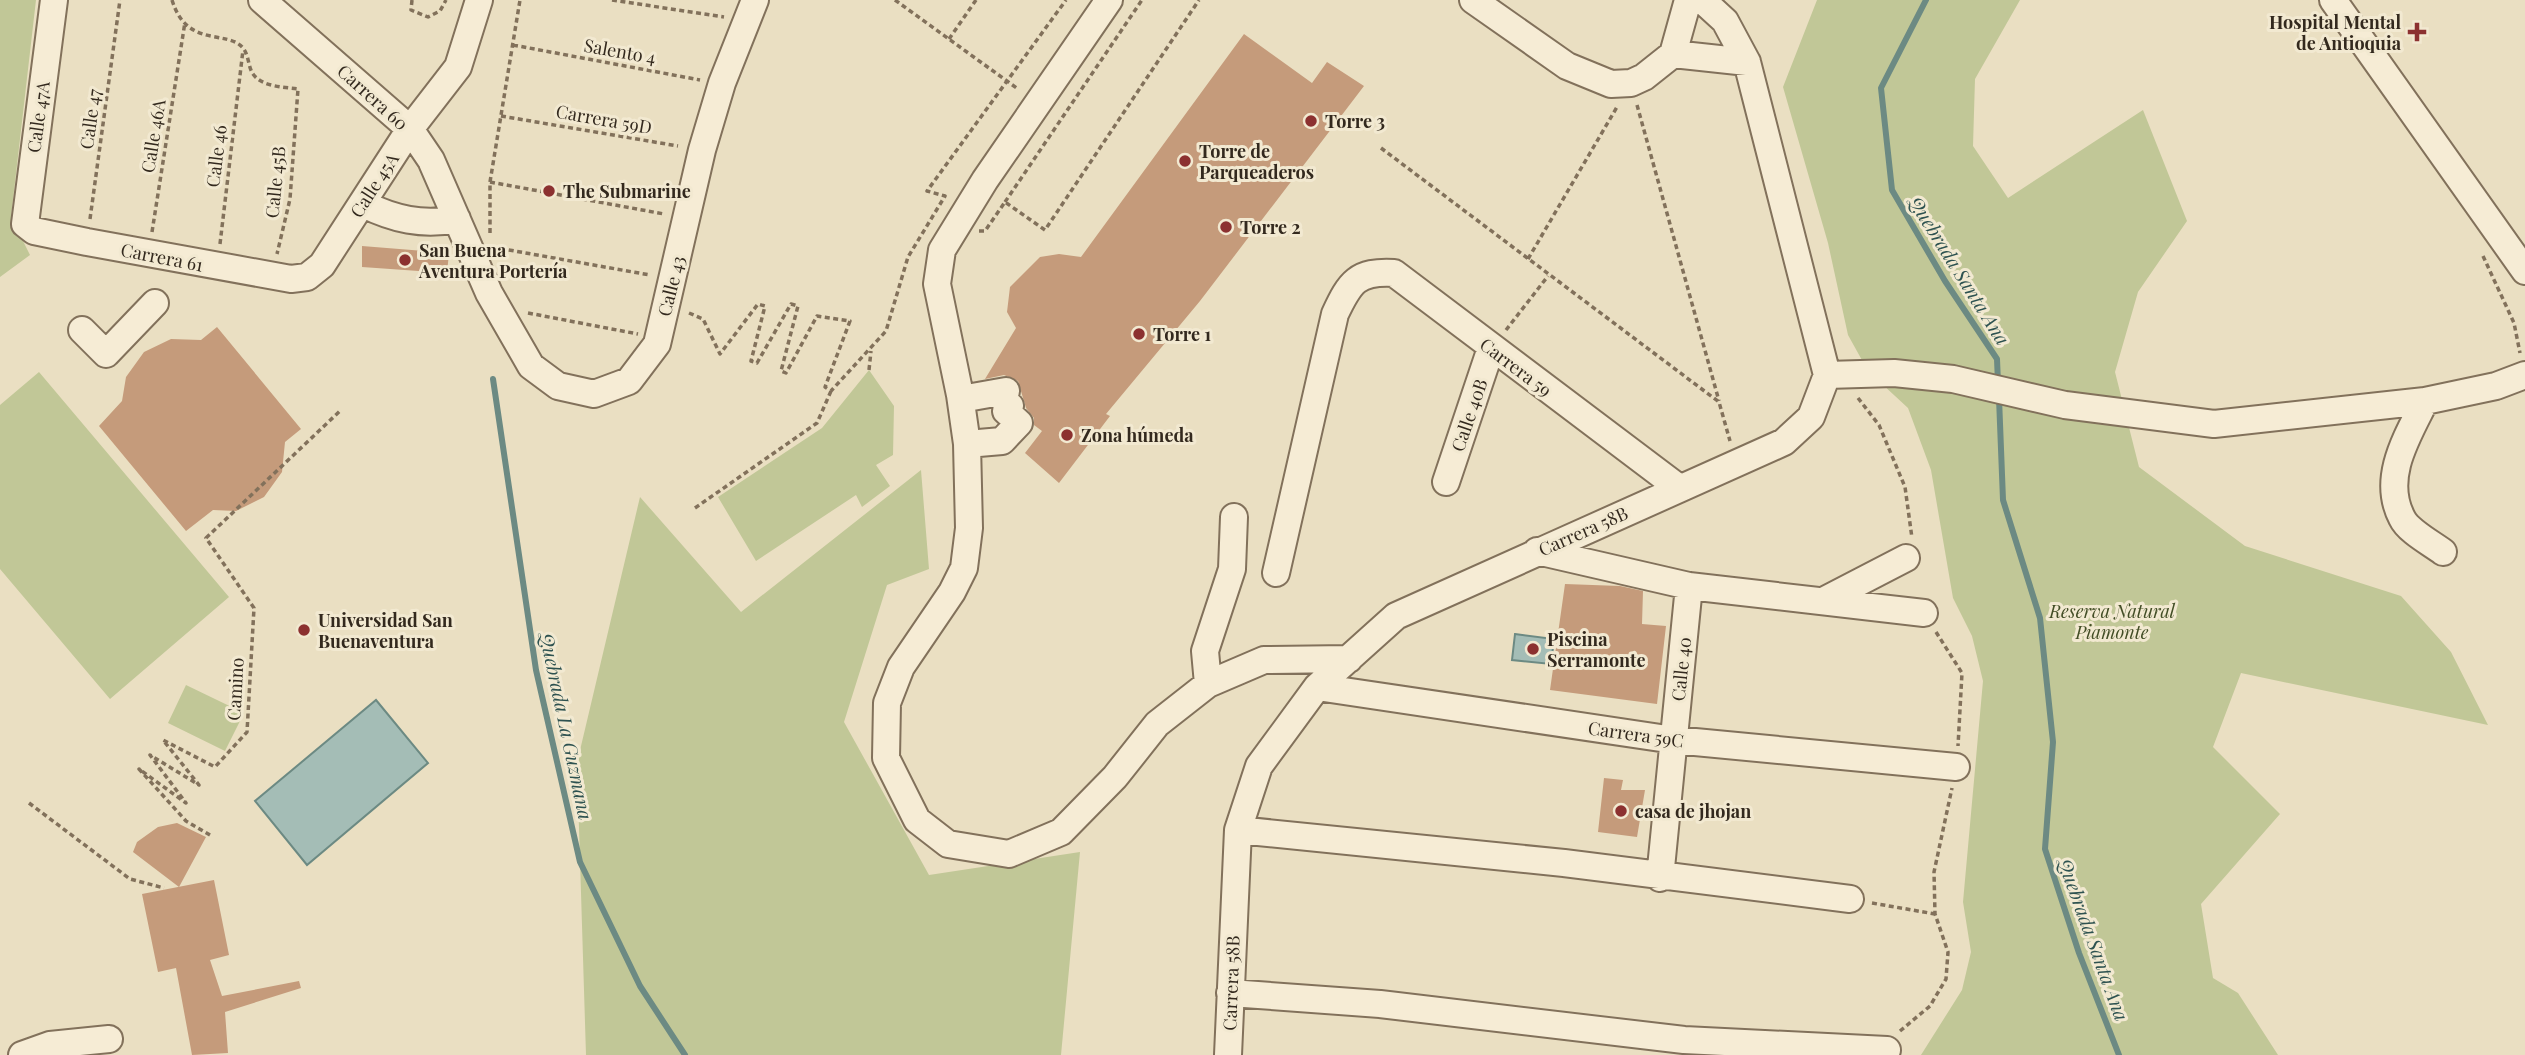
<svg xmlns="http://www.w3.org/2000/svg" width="2525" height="1055" viewBox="0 0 2525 1055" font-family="'Playfair Display',serif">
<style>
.green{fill:#c1c797}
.water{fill:#a4bdb6;stroke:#6c8a83;stroke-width:2}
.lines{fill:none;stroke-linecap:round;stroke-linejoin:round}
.stream{stroke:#6c8a83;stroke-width:6}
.building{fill:#c59b7b}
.minor-casing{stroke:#82715b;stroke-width:30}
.path{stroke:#82715b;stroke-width:3.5;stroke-dasharray:5 3.5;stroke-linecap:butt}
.minor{stroke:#f6ecd5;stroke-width:26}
.poi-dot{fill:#8c3130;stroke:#f2e9d1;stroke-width:2.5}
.labels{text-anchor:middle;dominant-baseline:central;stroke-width:6;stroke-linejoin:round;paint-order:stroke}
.poi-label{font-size:18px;font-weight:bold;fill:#33291e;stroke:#f2e9d1;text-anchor:start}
.street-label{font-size:18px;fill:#33291e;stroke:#f2e9d1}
.park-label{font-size:18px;font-style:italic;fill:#434e26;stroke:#f2e9d1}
.water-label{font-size:19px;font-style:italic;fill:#2e5250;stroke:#f2e9d1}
</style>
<rect width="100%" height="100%" fill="#eadfc2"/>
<path class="green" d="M0 0H36L11 217 30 255 0 277Z
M1817 0H2020L1975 79 1973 146 2008 198 2143 110 2187 221 2138 292 2115 372 2139 467 2245 546 2401 596 2451 652 2488 725 2241 673 2213 747 2280 814 2201 904 2213 978 2238 993 2278 1055H1921L1962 990 1971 952 1963 902 1983 681 1972 636 1953 598 1931 470 1908 408 1868 371 1848 335 1828 243 1783 87Z
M869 370 894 406 893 455 876 465 890 486 862 507 856 495 756 561 718 497 822 428Z
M39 372 229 597 110 699 0 569V405Z
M921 470 929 569 887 585 844 722 929 875 1080 852 1061 1055H586L577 763 640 497 741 612Z
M186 685 244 713 225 751 168 723Z"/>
<path class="water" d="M1515 634 1554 639 1551 664 1512 660Z
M376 700 428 763 307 865 255 801Z"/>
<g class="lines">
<path class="stream" d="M1926 0 1881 88 1892 190 1945 281 1997 359 1998 383
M493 379 536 670 580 862 640 986 685 1055
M1999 398 2003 500 2040 618 2053 742 2045 849 2079 953 2119 1055"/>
</g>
<path class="building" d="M1244 34 1312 83 1327 62 1364 86 1200 301 1106 414 1110 416 1059 483 1025 453 1042 431 1034 425V418L1026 408 1018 381 1004 375 985 379 1016 328 1007 312 1010 287 1040 257 1059 254 1081 257Z
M362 246 449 253 447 273 362 267Z
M217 327 301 429 285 442 282 472 264 497 236 511 213 510 186 531 99 426 122 401 126 377 144 352 171 339 201 340Z
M1565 584 1620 586 1643 591 1642 624 1666 626 1657 704 1550 690Z
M1604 778 1623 780 1621 790H1645L1637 837 1598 832Z
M177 823 206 837 179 887 133 852 137 842 158 827Z
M214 880 229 955 210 960 222 996 299 981 301 988 225 1012 228 1053 192 1055 176 968 158 972 142 894Z"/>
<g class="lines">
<g class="minor-casing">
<path id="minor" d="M54 0 25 224 34 231 87 242 291 279 307 277 322 265 410 129 458 67 479 0
M262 0 410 129 431 160 489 293 531 366 558 386 594 394 629 381 657 344 702 150 722 83 755 0
M1109 0 985 180 942 250 937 284 960 395 967 444 969 528 964 568 952 592 901 667 887 703 886 758 917 820 948 844 1009 854 1061 832 1115 777 1157 724 1208 684 1264 660 1349 659
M1473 0 1567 66 1611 84 1631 83 1644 77 1673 54 1688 0
M2333 0 2525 271
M1673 54 1747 62
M363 204C394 219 422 226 457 219
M82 330 106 354 155 303
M1827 375 1894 373 1953 379 2065 405 2214 424 2425 401 2496 386 2525 375
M961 399 1006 391
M2425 401C2407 437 2381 478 2402 518 2408 531 2431 543 2443 552
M967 444 1002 441 1019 423 1006 411 1010 406
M1446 482 1491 348
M1537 551 1689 586 1924 613
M1276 573 1335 314C1350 282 1357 271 1394 273L1679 488
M1823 601 1906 558
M1208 684 1205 651 1232 569 1234 517
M1317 687 1674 740 1956 767
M1238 830 1564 863 1850 899
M1660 878 1689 586
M1230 993 1380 1004 1684 1040 1887 1050
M22 1055 50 1045 109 1039
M1228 1055 1238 830 1259 766 1317 687 1396 616 1784 442 1811 417 1827 375 1747 62 1725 21 1702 0"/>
</g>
<path class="path" d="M172 0C187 49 227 29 243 48 249 55 248 67 253 74 262 87 284 87 298 89L290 199 277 254
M412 0 411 10 428 17 440 11 446 0
M612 0 724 17
M895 0 1018 89
M949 39 976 0
M513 45 700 80
M1637 105 1719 401
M501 116 678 146
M1381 148 1719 402 1730 441
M490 182 664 214
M1005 202 1142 0
M90 219 120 0
M979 231H985L1005 202 1045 230 1199 0
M152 232 185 22
M490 233V182L520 0
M220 244 243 50
M492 247 650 275
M2483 256 2514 323 2520 353
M1528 259 1617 107
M528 313 638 334
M689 313 703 319 720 354 758 304 765 306 751 361 757 363 791 304 798 306 781 371 786 373 817 316 850 321 825 387 831 391 886 331 908 257 945 196 927 191 1066 0
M1506 330 1548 276
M869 370 871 351
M1858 398 1879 425 1905 487 1912 538
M695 508 817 423 831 391
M1936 632 1962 673 1958 746
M29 803 130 879 164 888
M210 835 186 821 139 769 186 803 150 755 199 785 163 740 215 767 247 732 254 608 206 538 341 410
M1872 903 1935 914
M1900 1031 1930 1006 1946 979 1948 952 1935 914 1934 872 1952 788"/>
<use href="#minor" class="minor"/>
</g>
<g class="poi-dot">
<path d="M2413.5 21.5h7v7h7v7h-7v7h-7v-7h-7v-7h7z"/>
<circle cx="1311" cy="121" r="7"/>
<circle cx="1185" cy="161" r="7"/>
<circle cx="549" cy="191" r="7"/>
<circle cx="1226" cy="227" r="7"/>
<circle cx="405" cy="260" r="7"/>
<circle cx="1139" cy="334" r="7"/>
<circle cx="1067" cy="435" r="7"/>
<circle cx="304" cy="630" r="7"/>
<circle cx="1533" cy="649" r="7"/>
<circle cx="1621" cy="811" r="7"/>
</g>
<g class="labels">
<g class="poi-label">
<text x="2401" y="22" text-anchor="end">Hospital Mental<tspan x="2401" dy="21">de Antioquia</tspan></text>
<text x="1325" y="121">Torre 3</text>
<text x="1199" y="151">Torre de<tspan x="1199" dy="21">Parqueaderos</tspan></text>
<text x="563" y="191">The Submarine</text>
<text x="1240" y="227">Torre 2</text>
<text x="419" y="250">San Buena<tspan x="419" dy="21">Aventura Portería</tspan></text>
<text x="1153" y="334">Torre 1</text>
<text x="1081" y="435">Zona húmeda</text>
<text x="318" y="620">Universidad San<tspan x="318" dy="21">Buenaventura</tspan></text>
<text x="1547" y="639">Piscina<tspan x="1547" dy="21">Serramonte</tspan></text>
<text x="1635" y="811">casa de jhojan</text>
</g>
<g class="street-label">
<text transform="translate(620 51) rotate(10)">Salento 4</text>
<text transform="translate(373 97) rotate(42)">Carrera 60</text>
<text transform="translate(38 117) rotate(-82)">Calle 47A</text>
<text transform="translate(90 119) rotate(-82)">Calle 47</text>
<text transform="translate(604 119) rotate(10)">Carrera 59D</text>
<text transform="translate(153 136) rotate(-81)">Calle 46A</text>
<text transform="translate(216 156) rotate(-83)">Calle 46</text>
<text transform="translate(275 182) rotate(-84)">Calle 45B</text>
<text transform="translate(374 185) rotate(-57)">Calle 45A</text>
<text transform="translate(162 257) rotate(11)">Carrera 61</text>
<text transform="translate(671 286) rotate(-76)">Calle 43</text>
<text transform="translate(1516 367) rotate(37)">Carrera 59</text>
<text transform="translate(1469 415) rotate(-71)">Calle 40B</text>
<text transform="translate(1583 531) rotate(-24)">Carrera 58B</text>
<text transform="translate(1681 669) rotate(-84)">Calle 40</text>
<text transform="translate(235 689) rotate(-87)">Camino</text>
<text transform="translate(1636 734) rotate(8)">Carrera 59C</text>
<text transform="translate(1231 983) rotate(-88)">Carrera 58B</text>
</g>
<g class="park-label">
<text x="2112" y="611">Reserva Natural<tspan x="2112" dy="21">Piamonte</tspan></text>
</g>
<g class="water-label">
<text transform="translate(1960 270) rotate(58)">Quebrada Santa Ana</text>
<text transform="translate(567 726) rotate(78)">Quebrada La Guzmana</text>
<text transform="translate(2094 939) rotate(70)">Quebrada Santa Ana</text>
</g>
</g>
</svg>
